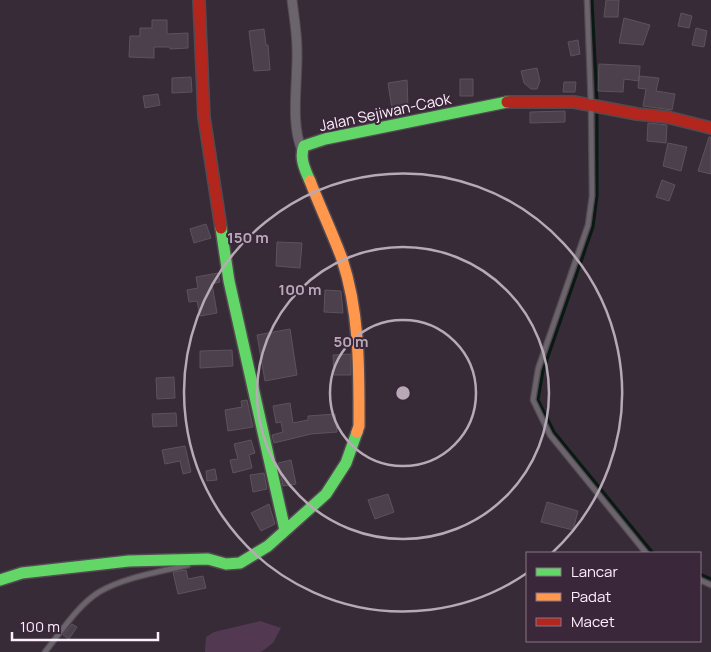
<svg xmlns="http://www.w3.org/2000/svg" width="711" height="652" viewBox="0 0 711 652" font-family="Manrope,sans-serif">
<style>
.green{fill:#523951}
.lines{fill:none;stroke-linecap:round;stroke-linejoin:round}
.stream{stroke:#091a13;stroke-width:3}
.building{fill:#4c404c;stroke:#5c535c}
.lane-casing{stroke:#524951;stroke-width:7}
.street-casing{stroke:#524951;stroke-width:11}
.fast-casing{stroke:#524951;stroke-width:14}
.slow-casing{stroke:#524951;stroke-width:14}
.jam-casing{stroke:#524951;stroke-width:14}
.lane{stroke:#6c646c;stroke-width:4.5}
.street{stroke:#6c646c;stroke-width:9}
.fast{stroke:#63d668;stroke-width:11}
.slow{stroke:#ff974d;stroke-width:11}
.jam{stroke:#b3261e;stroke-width:11}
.ring{fill:none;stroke:#b7aab6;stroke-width:2.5}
.labels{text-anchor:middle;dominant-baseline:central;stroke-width:4;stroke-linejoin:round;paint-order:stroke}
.street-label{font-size:15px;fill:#fceffb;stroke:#3a273a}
.centre{fill:#b7aab6;stroke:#3a273a;stroke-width:2.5}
.ring-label{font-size:15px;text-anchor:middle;font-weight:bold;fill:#b7aab6;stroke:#3a273a;stroke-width:4;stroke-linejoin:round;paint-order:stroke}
</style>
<rect width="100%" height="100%" fill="#362b36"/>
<path class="green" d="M260 621 281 628 273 643 261 652H205L206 637 214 632Z"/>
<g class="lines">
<path class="stream" d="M592 0 597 102
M597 111V196L593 227 543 371 538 400 554 432 653 553
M700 574 711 579"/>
</g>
<path class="building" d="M606 0H619L618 17H604Z
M681 13 692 16 689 28 678 26Z
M624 18 650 25 643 45 619 43Z
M152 20H167V34L188 33V48L170 49V47H154V58L129 57 130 36H140V28H152Z
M696 28 707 31 704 47 692 45Z
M264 29 266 45H268L270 70 254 71 249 31Z
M578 40 580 54 571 56 568 42Z
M599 64 640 66 639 81 624 79 623 92 598 91Z
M537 68 540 81 537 89H531L524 83 521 71Z
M639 76 659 78 656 91 675 94 672 110 643 106 646 89 638 88Z
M191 77 192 92 172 93V78Z
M460 79H473V96H460Z
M407 80 408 107 392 109 388 83Z
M564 82H576L575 92H563Z
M158 94 160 105 145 108 143 96Z
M565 111V122L530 123V112Z
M648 123 667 125 666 143 647 141Z
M709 137H711V174L698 171Z
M668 143 687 147 681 171 663 166Z
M662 180 675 185 669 201 656 197Z
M206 224 211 238 194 243 190 229Z
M277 242 302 243 300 268 276 266Z
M218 273 220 282 212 284 217 313 200 316 197 301 189 302 187 290 198 288 196 277Z
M325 290 341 291 343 313 324 312Z
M290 329 297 375 265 381 257 335Z
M232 350 233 366 200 368V351Z
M351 354V375H334L333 355Z
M174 377 175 398 157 399 156 378Z
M247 400 253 427 228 431 225 410 242 407 241 401Z
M290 403 293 423 308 420V416L335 414 337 432 311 434 274 443 272 435 283 432 281 422 276 423 273 406Z
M176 413 177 426 153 427 152 414Z
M251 440 255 453 249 455 252 468 233 473 230 460 238 459 234 444Z
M185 446 191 472 183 474 180 461 165 464 162 450Z
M291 460 296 484 283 486 278 463Z
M215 469 217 480 207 481 206 471Z
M264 473 267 489 253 492 250 475Z
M388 494 394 512 375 519 368 500Z
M547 502 578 511 573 530 541 522Z
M269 504 275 524 261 531 251 513Z
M186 570 188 579 203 576 206 588 178 594 173 572Z
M72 624 77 627 69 639 63 635Z"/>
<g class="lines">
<g class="lane-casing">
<path id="lane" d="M587 0 591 106 592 196 588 225 538 369 533 400 550 435 646 553
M700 580 711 585
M45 652C61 632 77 606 99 592 125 577 159 572 188 565"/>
</g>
<g class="street-casing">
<path id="street" d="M292 0C294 17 297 33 297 50 298 80 290 124 302 150"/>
</g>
<g class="fast-casing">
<path id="fast" d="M310 181C305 170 299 157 304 146L325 139 507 102
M221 228 229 281 285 530
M0 580 22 573 129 561 208 559 226 564 240 563 268 546 326 494 346 463 357 432"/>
</g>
<g class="slow-casing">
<path id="slow" d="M310 181C320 207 332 232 342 259 360 313 359 370 359 426L357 432"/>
</g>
<g class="jam-casing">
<path id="jam" d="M199 0 204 117 221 228
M507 102H574L637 114 667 117 711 128"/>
</g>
<use href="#lane" class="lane"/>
<use href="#street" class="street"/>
<use href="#fast" class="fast"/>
<use href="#slow" class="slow"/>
<use href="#jam" class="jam"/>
</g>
<g class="ring">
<circle cx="403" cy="393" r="73"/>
<circle cx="403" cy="393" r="146"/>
<path d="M527 573A219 219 0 1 1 552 553"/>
</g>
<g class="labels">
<g class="street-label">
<text transform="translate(385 112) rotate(-12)">Jalan Sejiwan-Caok</text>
</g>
</g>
<circle cx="403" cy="393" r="8" class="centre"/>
<g class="ring-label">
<text x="248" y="243">150 m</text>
<text x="300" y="295">100 m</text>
<text x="351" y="347">50 m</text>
</g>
<rect x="526" y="552" width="175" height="90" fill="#3a273a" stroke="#887787"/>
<rect x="536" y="568" width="25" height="8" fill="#63d668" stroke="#887787"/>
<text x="571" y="577" font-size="15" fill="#fceffb">Lancar</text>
<rect x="536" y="593" width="25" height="8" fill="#ff974d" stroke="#887787"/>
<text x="571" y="602" font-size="15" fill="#fceffb">Padat</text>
<rect x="536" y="618" width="25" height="8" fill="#b3261e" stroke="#887787"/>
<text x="571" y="627" font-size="15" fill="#fceffb">Macet</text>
<path d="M12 632v8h146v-8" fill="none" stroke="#fceffb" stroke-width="2.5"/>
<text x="20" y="632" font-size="15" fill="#fceffb" stroke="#3a273a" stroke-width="4" paint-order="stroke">100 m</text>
</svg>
